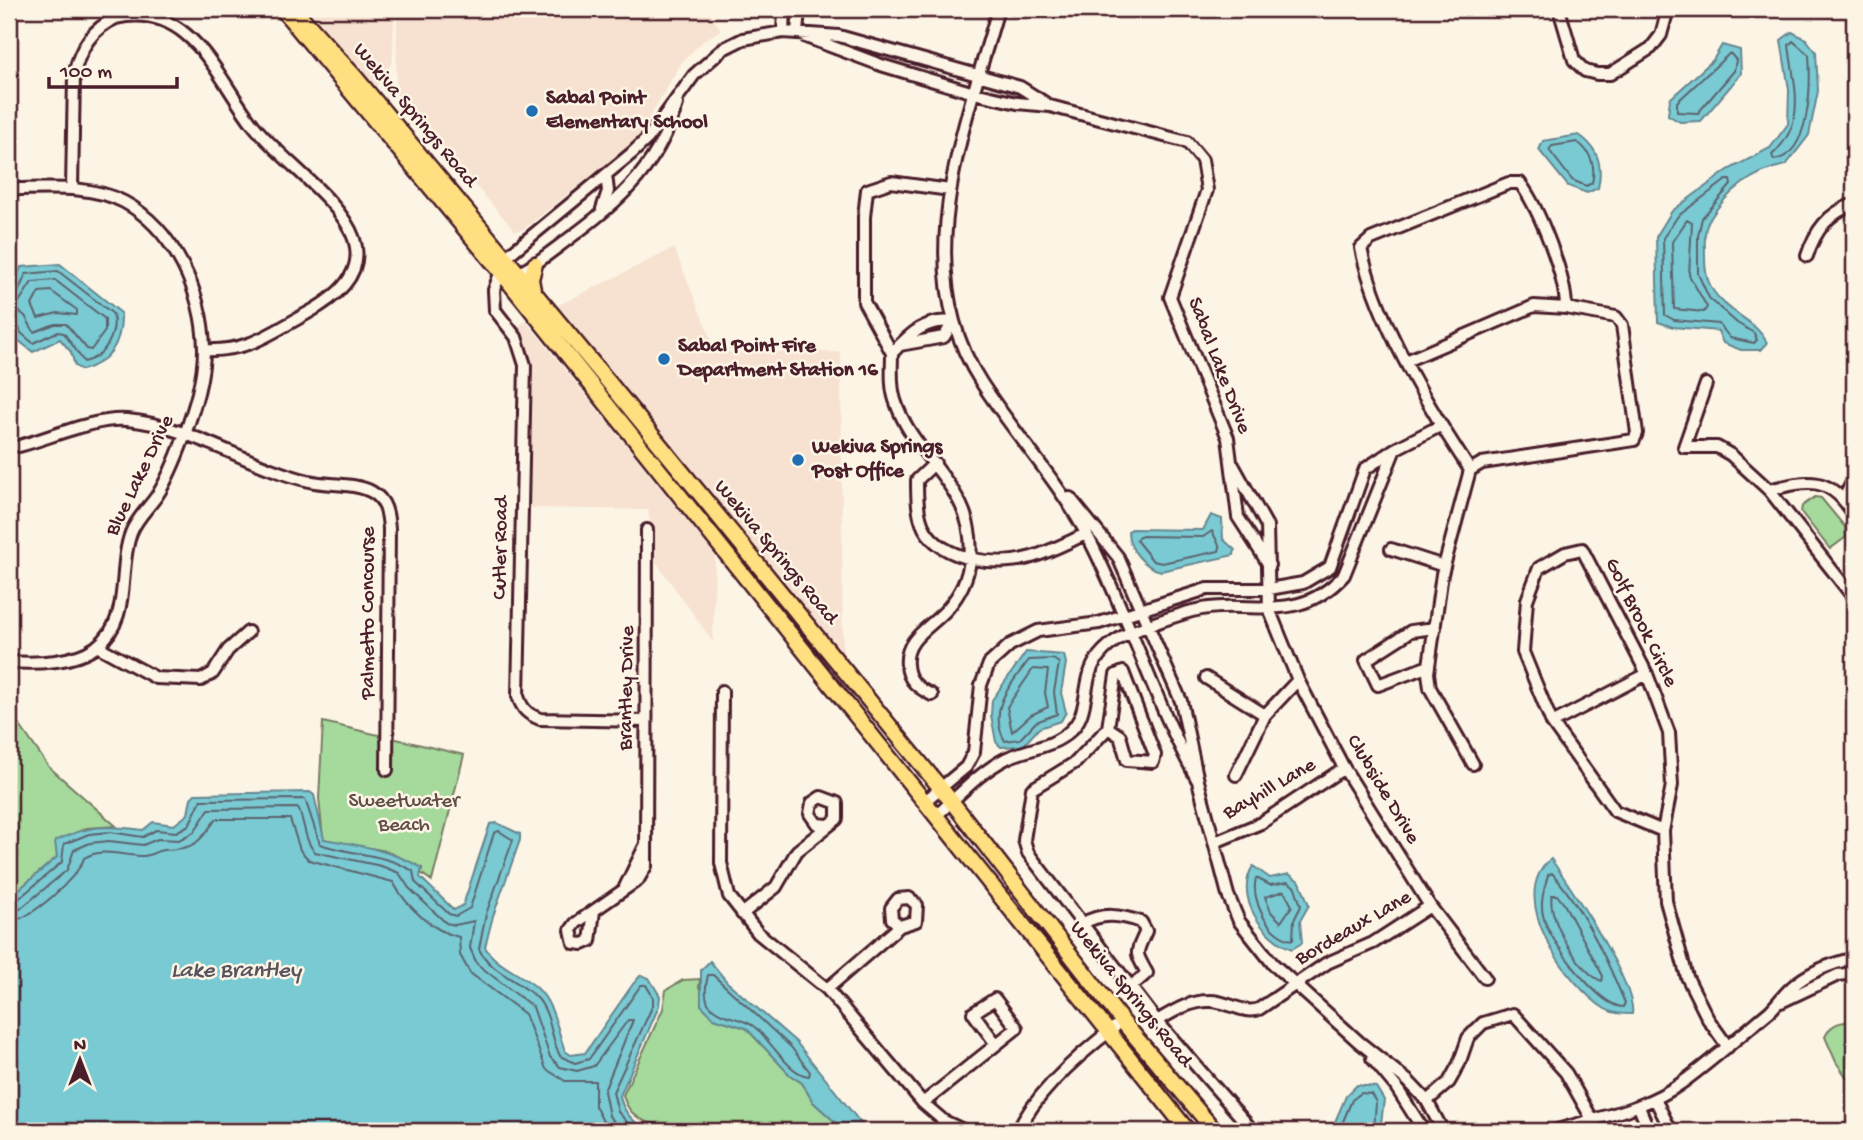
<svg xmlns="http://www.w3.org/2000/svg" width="1863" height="1140" viewBox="0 0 1863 1140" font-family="'Gochi Hand',sans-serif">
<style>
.built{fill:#f7e2d1}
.green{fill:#a5da9c;stroke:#787c64;stroke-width:2}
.water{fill:#79cad3;stroke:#668690;stroke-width:2}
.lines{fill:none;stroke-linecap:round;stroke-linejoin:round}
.shore{stroke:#5d636e;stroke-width:2}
.minor-casing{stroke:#4a1f2b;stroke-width:16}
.major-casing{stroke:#4a1f2b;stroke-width:19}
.minor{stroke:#fcf5e5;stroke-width:10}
.major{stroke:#ffdf80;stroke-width:14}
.poi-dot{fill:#1f6fb2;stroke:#fcf5e5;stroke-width:2.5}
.labels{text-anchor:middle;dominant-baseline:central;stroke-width:5;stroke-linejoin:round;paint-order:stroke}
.poi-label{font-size:21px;font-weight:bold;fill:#4a1f2b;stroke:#fcf5e5;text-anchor:start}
.street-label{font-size:21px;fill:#4a1f2b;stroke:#fcf5e5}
.park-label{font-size:21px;fill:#614e47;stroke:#fcf5e5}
.water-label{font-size:23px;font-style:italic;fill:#58525d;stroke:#fcf5e5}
</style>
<rect width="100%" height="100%" fill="#fcf5e5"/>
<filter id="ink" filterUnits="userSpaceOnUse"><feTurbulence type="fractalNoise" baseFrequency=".0143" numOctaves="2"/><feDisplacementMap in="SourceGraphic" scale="14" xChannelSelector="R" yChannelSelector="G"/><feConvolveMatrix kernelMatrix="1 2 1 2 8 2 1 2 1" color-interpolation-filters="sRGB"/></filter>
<g filter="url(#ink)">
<path class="built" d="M304 9H394L393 61 373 91Z
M397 9H707L721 30 703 41 682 62 635 142 522 230 515 231 396 95Z
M674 248 712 341 722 352H841L843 657 557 306Z
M526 321 715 555 713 642 656 562 648 510 526 508 529 365 518 326Z"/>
<path class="green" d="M1815 497 1821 498 1845 527 1846 537 1830 549 1801 512 1802 506Z
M9 717 16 720 49 767 116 826 87 828 56 841 57 857 9 898Z
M323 722 383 736V775L392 774V738L464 755 432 881 421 873 422 868 386 851 323 839 319 798Z
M700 979 699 987 714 1018 746 1028 790 1075 802 1083 813 1102 845 1131H723C692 1120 634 1140 623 1095L663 1009 666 990 683 980Z
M1854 1021V1088L1836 1062 1825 1037C1831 1023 1840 1022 1854 1021Z"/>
<path class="water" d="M1792 32 1806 39 1816 52 1818 91 1809 135 1786 165C1754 171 1727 191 1710 219 1703 229 1705 244 1705 256 1705 269 1706 280 1714 292 1728 313 1755 319 1767 343L1761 350H1741L1723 343 1718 331 1673 327 1658 322 1656 237 1672 211 1728 170 1770 148 1788 124 1789 90 1781 40Z
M1722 45 1740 50 1741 74 1701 121 1680 122 1668 115 1670 99 1713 60Z
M1579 135C1599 148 1603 166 1598 188L1587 193 1568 186 1539 150 1543 141Z
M60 264 121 313C122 341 111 362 82 370L75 366 71 352 60 339 33 352 14 337 9 296 21 267Z
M1211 515 1222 519 1223 539 1235 550 1234 555 1161 571C1144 567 1128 549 1128 531L1132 529 1203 530Z
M1026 652 1064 655 1066 663 1061 693 1066 712 1061 721 1039 728 1023 746 1001 747 996 742 991 715 992 700Z
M310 792 314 795 324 839C359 845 391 850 422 868L420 877 454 910 463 905 490 824 497 823 520 834V840L493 916 485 947C496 966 520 973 536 987 554 1003 557 1029 565 1051L571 1055 585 1053 633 984 641 975 649 978 660 996 659 1006 620 1096C623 1112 635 1124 650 1131H9V898L57 857 55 841C89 825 107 825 143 830L153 822 174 825 188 814 191 798 195 794Z
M1551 859C1570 886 1637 985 1632 1014 1622 1014 1614 1014 1605 1009 1568 986 1504 897 1551 859Z
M1253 866 1270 878 1289 874 1300 882 1309 905 1300 921 1302 943 1292 949C1262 938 1234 896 1253 866Z
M710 961 727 982 796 1042 867 1131H845L813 1102 802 1083 790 1075 746 1028 714 1018 701 1005V970Z
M1357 1085 1376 1087 1384 1100 1380 1131H1331L1346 1096Z"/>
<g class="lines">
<path class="shore" d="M1793 41 1809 55C1811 83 1811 155 1774 160L1772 155C1808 121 1794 88 1789 45Z
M1730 53 1736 60 1734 71 1698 113 1677 112V102Z
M1577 142C1591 151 1596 167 1592 183L1586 186 1572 180 1549 150 1552 146Z
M1726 180H1730L1731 185 1702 218 1698 236V274L1709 298 1737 323 1754 333 1757 340 1754 343 1730 338 1719 324 1674 320 1665 315 1663 238 1678 216Z
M1687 220 1692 223 1689 275 1707 307 1704 312 1674 309 1672 242Z
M55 280 105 319V331L91 350 87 349 66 324H55L34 332 25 316 15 308 32 282Z
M51 291 77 310V315L58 313 38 318 32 305 39 292Z
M9 296 18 292 26 274 58 271 113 314C117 335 105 357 84 362L64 333 57 332 33 343 21 333 16 320 9 318
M1212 531 1220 547 1219 551 1162 563 1153 561 1136 540 1139 536 1203 537Z
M1053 659 1059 663 1054 692 1057 714 1036 722 1020 739 1005 741C987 709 1010 685 1029 660Z
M1033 669 1048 670 1045 693 1048 707 1031 715 1012 732 1007 707Z
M1552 873C1583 908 1607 959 1625 1003L1623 1007C1599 1007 1550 941 1544 919 1539 904 1544 890 1548 875Z
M1256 878 1270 885 1288 882 1295 887 1301 906 1294 920 1293 940C1269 938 1250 900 1256 878Z
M1284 891 1292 906 1281 922 1271 912 1265 897Z
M1552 895H1557L1564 904 1603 976 1602 981C1581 975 1546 917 1552 895Z
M9 903 16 901 62 862 64 844 89 834 110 832 143 837 156 830 176 832 189 825 201 800 305 799 320 844C351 855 384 853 413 871L415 882 449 914 456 916 470 908 494 833 499 831 513 840 486 914 479 949C491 973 520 980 538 999 551 1014 551 1039 560 1056L575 1063 589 1059 641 985H646L653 997V1005L613 1092 618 1112 635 1131
M9 911 20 909 67 870 74 850 90 843 109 841 143 845 158 839 179 840 194 832 209 809 298 808C305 822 304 841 315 852L381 866 399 873 409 888 446 923 455 925 474 921 470 948 477 964 533 1007 550 1057 560 1067 577 1071 594 1066 628 1020H633L604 1091 609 1116 622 1131
M9 922C29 921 79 877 84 858 103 847 122 856 143 856 151 856 157 850 164 850 195 849 198 844 216 819H290L300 850 309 860 393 882C406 906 433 932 459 937L460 955 470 973 525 1014 546 1069 565 1081H595V1106L608 1131
M708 975H713L791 1047 810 1072 809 1076C791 1076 770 1041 757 1029 744 1016 718 1019 708 1003 704 995 706 983 708 975Z
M1339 1131 1352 1100 1361 1093 1371 1094 1376 1102 1374 1131"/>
<g class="minor-casing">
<path id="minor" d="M998 9C965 127 907 268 981 382 1015 435 1057 479 1087 535 1129 615 1154 702 1198 781
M1559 9 1574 60 1585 71 1597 74H1610L1651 48 1661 35 1668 9
M783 32 784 9
M797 33 799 9
M806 37 881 65 974 93 1017 103 1050 106 1187 142 1202 160 1207 190 1170 297 1228 438 1238 517 1269 565
M9 189C45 189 90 184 124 202 174 229 203 293 204 349 204 379 194 409 184 437 177 456 169 477 158 494 149 508 137 517 131 533 117 570 133 619 96 647 74 663 35 664 9 662
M72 189 74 75C79 50 91 29 116 18 193 0 219 83 255 127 301 184 426 249 306 314 269 334 248 352 204 350
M602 209 608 191 606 175
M1807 256C1815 231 1828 213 1854 204
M511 273H519L535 264C598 216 653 184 677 104
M892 353C892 368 890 385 895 400 914 461 978 487 970 560 968 578 960 594 948 608 932 627 904 638 907 665 908 681 918 688 932 695
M892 353 864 302V217L867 190 891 182 950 190
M892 353C910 334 926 318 953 322L944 337 900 345
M1406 361 1534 306 1566 308
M1706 384 1684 447H1717L1731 455 1769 490C1809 480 1830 475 1854 515
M19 446C50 438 96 417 127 420 189 425 249 467 309 481 329 486 354 482 372 492 386 500 388 514 389 529L387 770
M935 463 917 480C917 496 917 514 924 528 943 562 999 567 1032 557 1051 551 1068 542 1086 534
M1233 465 1267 526 1269 609 1298 680 1344 768 1430 906 1485 978
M1470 470C1431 411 1375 318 1361 248L1371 239 1509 183H1520C1539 208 1566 277 1566 308L1616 317 1622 325 1637 433 1634 440 1482 463 1470 470 1442 574 1428 673 1430 688 1473 764
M1769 490 1854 598
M1070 498 1118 557 1181 701 1198 781 1228 895 1239 921 1273 964 1359 1042 1408 1081 1427 1101 1443 1131
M1843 500 1854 479
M1391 549 1444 566
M97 646 156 678 201 680 213 673 228 650 248 632
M1429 666 1378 685 1366 660 1411 631 1435 628
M1123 672 1155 755 1153 762 1127 760 1120 736 1108 728 1116 675Z
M1206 678 1265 715
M722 691 721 863 729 896 758 933 827 989 923 1103 944 1121 965 1131
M646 721 540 719C527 714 522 709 518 696L525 365 516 337 495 310 494 290 506 257 631 154 648 138 694 75 723 49 743 39 783 32 839 36 1020 87 1050 106
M1552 723 1647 674
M1108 728 1076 762 1032 789 1024 840 1028 853 1157 1021 1253 1131
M1236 775 1265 715 1298 680
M925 801 966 767 974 752 981 685 989 664 1010 645 1038 631 1099 623 1207 589H1269L1303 583 1330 567 1365 469 1395 449 1440 426
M937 815C959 795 981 771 1007 758 1029 748 1052 748 1070 731 1086 717 1084 696 1089 677 1098 636 1150 625 1185 613 1245 594 1294 630 1344 575L1395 449
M1663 831 1615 811 1552 723 1523 652 1527 600 1539 568 1565 553 1582 549 1647 674 1669 733 1672 785 1663 831 1666 901 1687 977 1708 1019 1728 1047
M1215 842 1261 823 1344 768
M625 887 645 846
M594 911 590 941 583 944 574 943 571 930 576 923 638 880 646 866 647 530
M742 914 776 887 797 851 837 819V803L821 797 812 803 810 814 817 824 828 825
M1082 924C1102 912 1121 915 1141 922L1146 931C1136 954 1134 951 1147 973L1132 986
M827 989 900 926 916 921 917 905 909 898 898 899 891 908 892 919 900 926
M1781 1002 1838 975 1854 973
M1157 1021C1174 1011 1189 1001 1209 1001 1227 1000 1242 1015 1259 1009L1327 963 1373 943 1430 906
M1372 1058 1396 1087 1424 1131
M1655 1099 1671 1131
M1427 1101 1449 1082 1459 1064 1468 1038 1483 1023 1513 1014 1566 1073 1592 1119
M923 1103 1017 1028 995 999 973 1013 996 1044
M1639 1107 1649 1131
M1018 1131C1036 1092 1081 1053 1115 1027
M1554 1131C1598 1117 1645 1110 1683 1082 1713 1060 1741 1035 1770 1011 1778 1003 1784 994 1792 987 1808 972 1834 963 1854 958"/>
</g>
<g class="major-casing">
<path id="major" d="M282 9 501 272 1188 1131
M294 9 356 78 611 385 952 802 1122 1021 1215 1131
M533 290 531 279 535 264"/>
</g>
<use href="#minor" class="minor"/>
<use href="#major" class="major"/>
</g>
</g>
<g class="poi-dot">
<circle cx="532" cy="111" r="7"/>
<circle cx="664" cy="359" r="7"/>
<circle cx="798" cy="460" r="7"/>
</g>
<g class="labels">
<g class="poi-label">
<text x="546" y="99">Sabal Point<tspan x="546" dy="24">Elementary School</tspan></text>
<text x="678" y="347">Sabal Point Fire<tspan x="678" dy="24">Department Station 16</tspan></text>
<text x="812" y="448">Wekiva Springs<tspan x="812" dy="24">Post Office</tspan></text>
</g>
<g class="street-label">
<text transform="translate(414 116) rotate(50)">Wekiva Springs Road</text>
<text transform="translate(1218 366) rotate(69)">Sabal Lake Drive</text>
<text transform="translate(141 476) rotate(-64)">Blue Lake Drive</text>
<text transform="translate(502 548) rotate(-89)">Cutler Road</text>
<text transform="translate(775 553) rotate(50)">Wekiva Springs Road</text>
<text transform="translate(369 613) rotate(-90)">Palmetto Concourse</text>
<text transform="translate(1640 623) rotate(64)">Golf Brook Circle</text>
<text transform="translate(628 688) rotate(-89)">Brantley Drive</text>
<text transform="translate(1270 790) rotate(-30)">Bayhill Lane</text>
<text transform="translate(1382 790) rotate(59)">Clubside Drive</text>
<text transform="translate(1354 929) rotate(-30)">Bordeaux Lane</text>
<text transform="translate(1130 995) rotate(51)">Wekiva Springs Road</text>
</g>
<g class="park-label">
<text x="404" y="802">Sweetwater<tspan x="404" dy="24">Beach</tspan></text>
</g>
<g class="water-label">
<text x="236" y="971">Lake Brantley</text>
</g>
</g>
<rect width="1863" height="1140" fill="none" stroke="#fcf5e5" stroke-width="35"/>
<rect x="18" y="18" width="1828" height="1105" fill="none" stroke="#4a1f2b" stroke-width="2.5" filter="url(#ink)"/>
<g transform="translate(80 1060)" stroke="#fcf5e5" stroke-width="5" paint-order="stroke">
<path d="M0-5L12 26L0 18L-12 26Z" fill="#4a1f2b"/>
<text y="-10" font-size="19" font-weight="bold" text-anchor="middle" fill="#4a1f2b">N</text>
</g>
<path d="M49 77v10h128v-10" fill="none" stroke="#4a1f2b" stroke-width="3.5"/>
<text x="60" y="77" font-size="21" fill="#4a1f2b" stroke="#fcf5e5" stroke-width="5" paint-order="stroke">100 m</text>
</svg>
